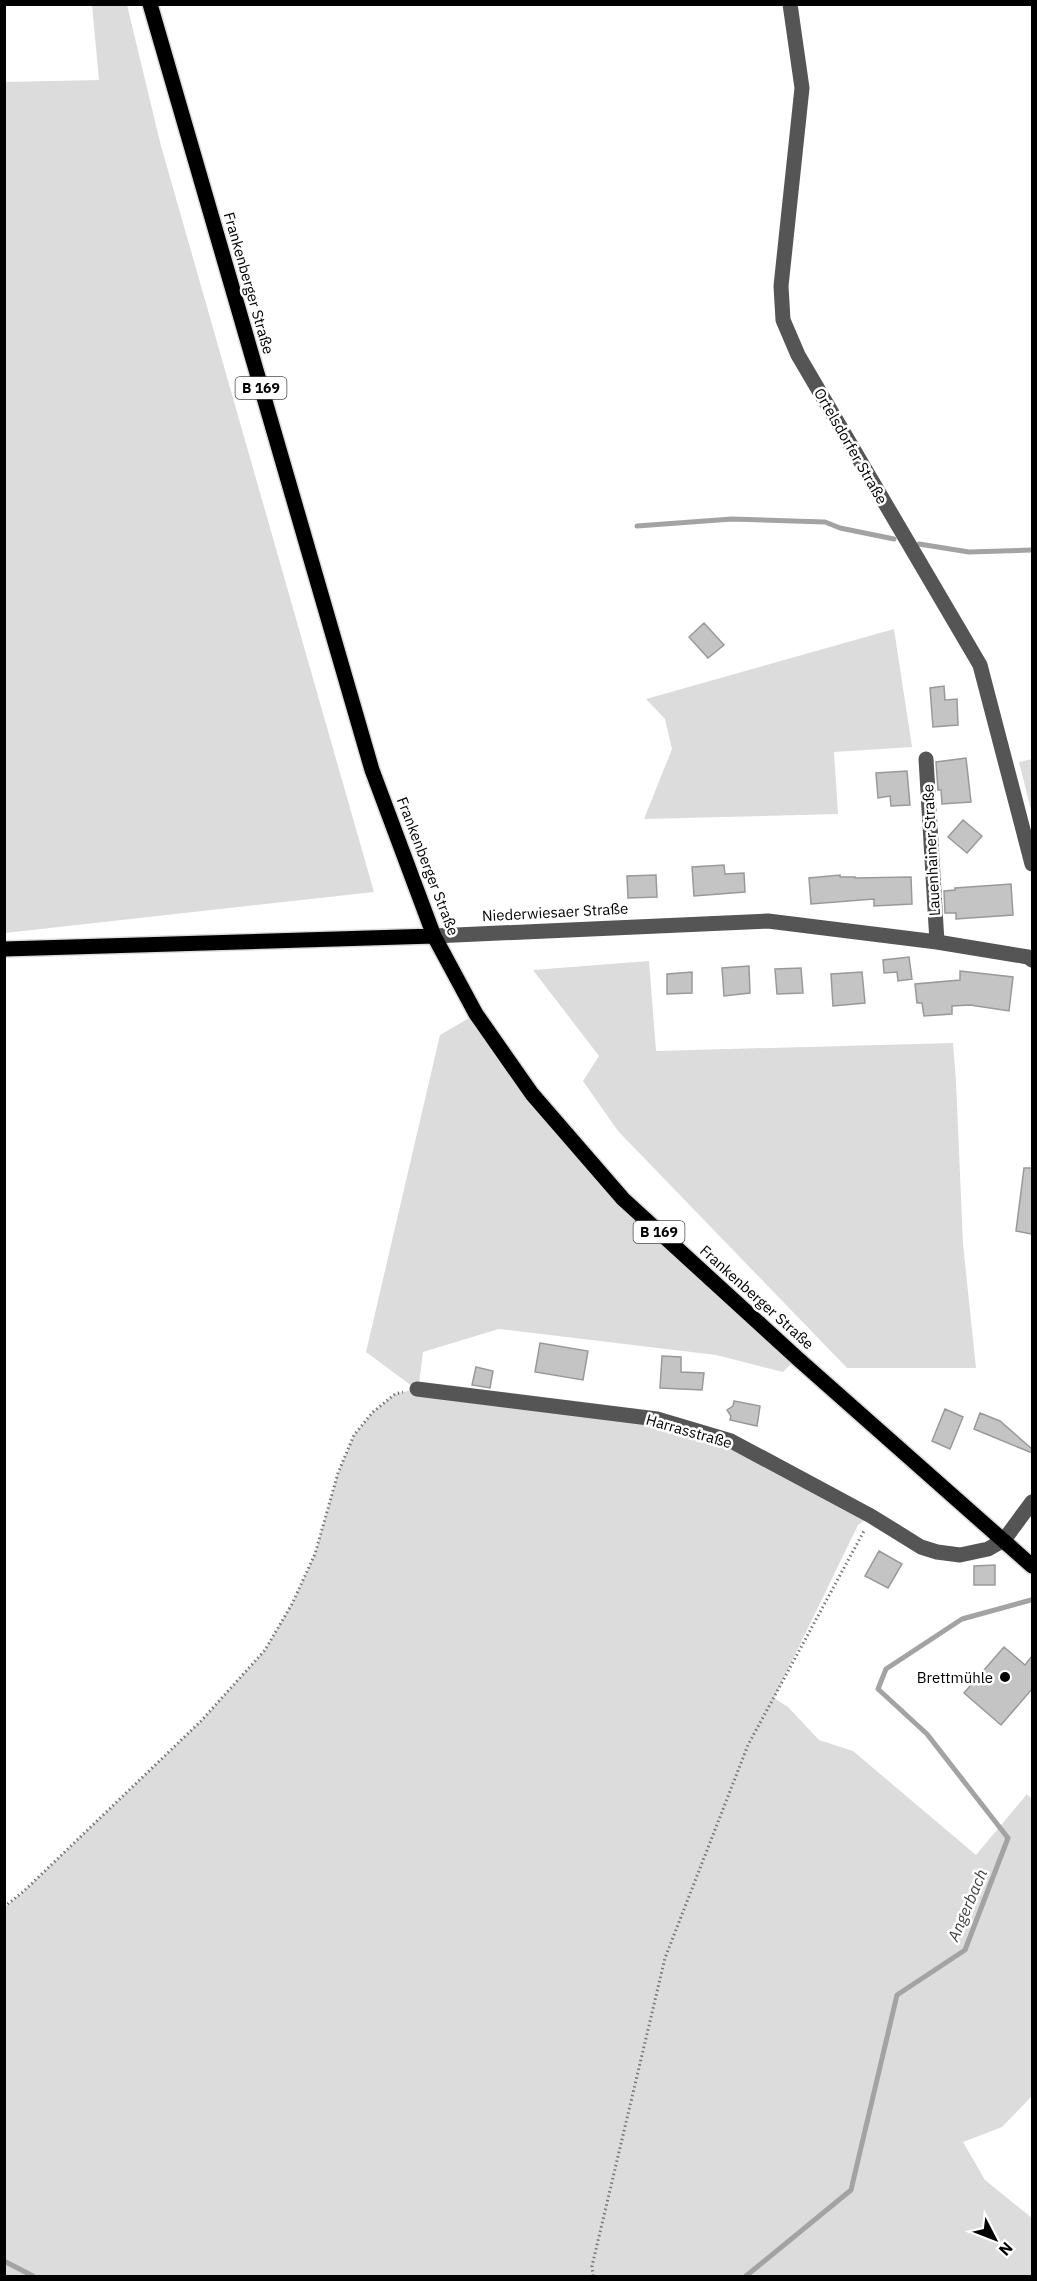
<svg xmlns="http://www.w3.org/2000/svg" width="1037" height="2281" viewBox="0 0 1037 2281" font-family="'IBM Plex Sans',sans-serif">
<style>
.green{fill:#dcdcdc}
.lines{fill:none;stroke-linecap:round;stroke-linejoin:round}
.stream{stroke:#a3a3a3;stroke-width:5}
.building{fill:#c4c4c4;stroke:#999;stroke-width:1.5}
.major-casing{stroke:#dbdbdb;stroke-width:18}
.path{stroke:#777;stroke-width:3;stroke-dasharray:1.5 3;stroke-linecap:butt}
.minor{stroke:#555;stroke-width:15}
.major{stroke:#000;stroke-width:15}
.poi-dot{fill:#000;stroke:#fff;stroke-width:2}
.labels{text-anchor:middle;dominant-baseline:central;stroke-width:5;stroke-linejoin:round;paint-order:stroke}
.shield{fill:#fff;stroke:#4c4c4c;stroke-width:1.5}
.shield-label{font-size:14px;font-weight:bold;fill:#000}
.street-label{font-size:15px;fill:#000;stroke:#fff}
.poi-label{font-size:15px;fill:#000;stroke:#fff;text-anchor:end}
.water-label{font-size:16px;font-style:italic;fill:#444;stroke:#fff}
</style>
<rect width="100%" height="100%" fill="#fff"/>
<path class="green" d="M92 5H127L161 146 374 892 5 933V82L99 80Z
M894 629 912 747 834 752 838 814 644 819 672 749 665 719 646 699Z
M1032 759V814L1019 762Z
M649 961 656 1051 953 1043 956 1081 963 1244 976 1368H847L618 1131 583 1081 599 1056 533 970Z
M476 1014 623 1199 797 1358 783 1372 716 1355 499 1329 423 1352 419 1384 657 1419 731 1441 871 1516 858 1525 774 1698 788 1707 819 1740 853 1751 976 1855 1027 1794 1032 1799V2096L1002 2127 963 2142 985 2180 1032 2218V2276H5V1907L24 1891 201 1721 265 1650 292 1604 315 1554 338 1473 354 1435 373 1412 395 1394 416 1389 366 1352 440 1035Z"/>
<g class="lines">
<path class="stream" d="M637 526 732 519 825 522 840 528 894 539
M919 544 969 552 1032 550
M4 2261 33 2276
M746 2276 851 2190 897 1995 965 1950 1008 1838 927 1734 878 1689 886 1669 962 1619 1031 1600"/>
</g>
<path class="building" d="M704 623 724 645 708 658 689 637Z
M944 686 945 700 957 699 958 725 933 727 930 688Z
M966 758 971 802 942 804 941 790H938L936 762Z
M907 771 910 805 891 806 890 796 878 798 876 773Z
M963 820 982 836 967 853 948 837Z
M724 865 725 874 744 873 745 892 694 896 692 867Z
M656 875 657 897 628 898 627 876Z
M840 875V877H855V878L911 877 912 904 874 906V899L811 904 809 878Z
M1011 884 1013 915 956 919V913H945L944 891 955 890V888Z
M909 957 912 979 898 981 897 972 884 973 883 960Z
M749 966 750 993 724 996 722 968Z
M801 968 803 993 777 994 775 969Z
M960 971 1013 977 1009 1011 970 1005 952 1006V1014L924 1016 922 1003H917L915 984 960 980Z
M692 972V993L667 994V974Z
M862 972 865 1003 833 1006 831 974Z
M1024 1168H1032V1234L1016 1231Z
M540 1343 588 1351 583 1380 535 1372Z
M662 1356 681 1357V1372L704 1373 702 1390 660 1388Z
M476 1367 493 1371 490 1388 472 1385Z
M734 1401 760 1406 757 1426 730 1420 731 1416 727 1410 733 1406Z
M945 1409 963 1417 950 1449 932 1441Z
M980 1413 1000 1421 1032 1449V1453L974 1429Z
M879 1551 902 1564 888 1588 865 1576Z
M995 1565V1585H974V1566Z
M1004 1647 1025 1665 1032 1656V1689L1001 1725 964 1693Z"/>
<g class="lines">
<g class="major-casing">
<path id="major" d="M150 4 372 770 434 936 476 1014 532 1094 623 1199 797 1358 1032 1566
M4 949 434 936"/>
</g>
<path class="path" d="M4 1907 24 1891 201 1721 265 1650 292 1604 315 1554 338 1473 354 1435 373 1412 395 1394 403 1392
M593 2276 592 2266 665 1958 748 1745 864 1531"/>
<path class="minor" d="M790 4 802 88 781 286 783 320 798 355 980 665 1032 864
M926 759 937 942
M434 936 768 921 937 942 1028 957 1032 960
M417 1389 657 1419 731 1441 871 1516 921 1547 937 1552 960 1555 988 1549 1004 1540 1032 1502"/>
<use href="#major" class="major"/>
</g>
<circle class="poi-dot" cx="1005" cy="1677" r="6"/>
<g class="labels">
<g class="shield">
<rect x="235.5" y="377" width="51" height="22" rx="4.5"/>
<rect x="633.5" y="1221" width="51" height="22" rx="4.5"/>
</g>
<g class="shield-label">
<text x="261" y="388">B 169</text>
<text x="659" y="1232">B 169</text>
</g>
<g class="street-label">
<text transform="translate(249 283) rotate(74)">Frankenberger Straße</text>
<text transform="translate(851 446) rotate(60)">Ortelsdorfer Straße</text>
<text transform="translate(931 850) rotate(-93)">Lauenhainer Straße</text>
<text transform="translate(428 866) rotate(69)">Frankenberger Straße</text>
<text transform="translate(555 912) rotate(-3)">Niederwiesaer Straße</text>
<text transform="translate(757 1297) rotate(42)">Frankenberger Straße</text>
<text transform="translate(689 1431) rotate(16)">Harrasstraße</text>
</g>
<g class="poi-label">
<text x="993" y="1677">Brettmühle</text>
</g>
<g class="water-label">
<text transform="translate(967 1905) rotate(-67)">Angerbach</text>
</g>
</g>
<rect width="1037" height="2281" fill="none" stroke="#000000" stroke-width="12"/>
<g transform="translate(995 2239) rotate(132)" stroke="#ffffff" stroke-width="4.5" paint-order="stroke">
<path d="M0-4.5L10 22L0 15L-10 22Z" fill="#000000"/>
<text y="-9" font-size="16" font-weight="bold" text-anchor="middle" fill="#000000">N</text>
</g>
</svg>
